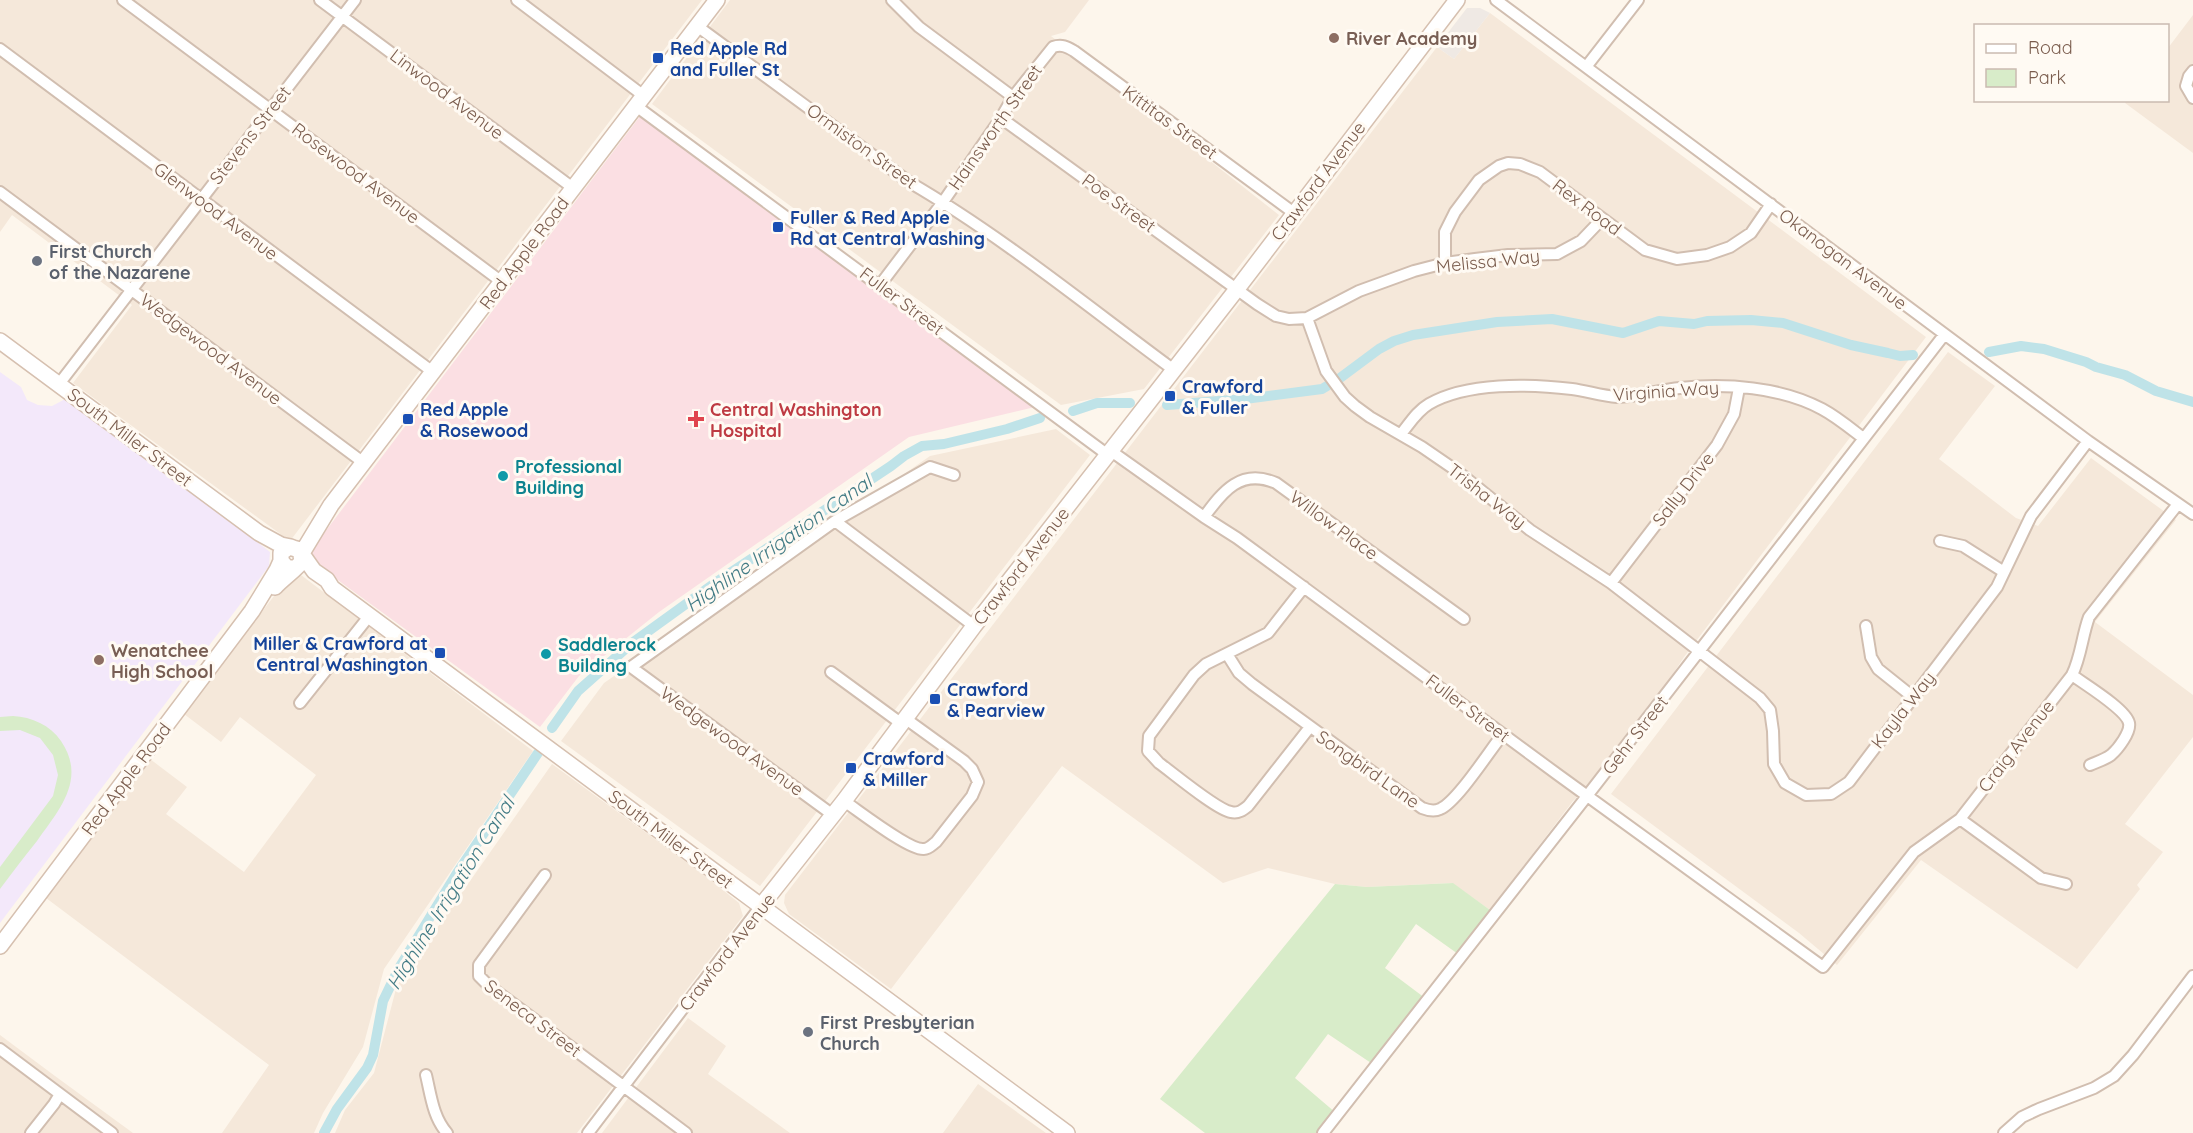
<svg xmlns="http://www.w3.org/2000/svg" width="2193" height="1133" viewBox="0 0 2193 1133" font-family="Quicksand,sans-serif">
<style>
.residential{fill:#f5e8da}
.industrial{fill:#efe9e4}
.education{fill:#f3e8fa}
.medical{fill:#fbdfe3}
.green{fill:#d8ecc9}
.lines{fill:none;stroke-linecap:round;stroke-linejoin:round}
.canal{stroke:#bfe3e8;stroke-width:10}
.street-casing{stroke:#d1beb0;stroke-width:14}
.secondary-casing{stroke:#d6c0b0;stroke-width:18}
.street{stroke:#fff;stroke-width:10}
.secondary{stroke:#fff;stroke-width:15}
.education-dot{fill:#8d6e63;stroke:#fffaf3;stroke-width:2}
.transit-dot{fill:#1a4fb4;stroke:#fffaf3;stroke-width:2}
.worship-dot{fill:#6b7280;stroke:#fffaf3;stroke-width:2}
.health-dot{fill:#e0444e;stroke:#fffaf3;stroke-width:2}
.culture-dot{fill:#0f9aa8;stroke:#fffaf3;stroke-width:2}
.labels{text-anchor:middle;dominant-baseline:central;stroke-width:6;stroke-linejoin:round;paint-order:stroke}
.education-label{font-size:18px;font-weight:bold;fill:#785e54;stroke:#fffaf3;text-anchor:start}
.transit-label{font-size:18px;font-weight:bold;fill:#164399;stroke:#fffaf3;text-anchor:start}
.street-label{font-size:18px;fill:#7a5c4d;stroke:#fffaf3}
.worship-label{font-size:18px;font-weight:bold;fill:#5b616d;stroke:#fffaf3;text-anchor:start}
.health-label{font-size:18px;font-weight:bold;fill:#be3a42;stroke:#fffaf3;text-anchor:start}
.culture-label{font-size:18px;font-weight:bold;fill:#0d838f;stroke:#fffaf3;text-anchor:start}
.water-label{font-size:20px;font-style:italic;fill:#437c86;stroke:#fffaf3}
</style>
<rect width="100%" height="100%" fill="#fdf6ec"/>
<path class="residential" d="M0 0H702L290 541 73 383 132 305 12 215 0 232Z
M730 0H1089L1065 32 1051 36 1279 215 1144 389 1061 405 652 104Z
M1490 13 1926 337 1684 657 1660 694 1594 781 1573 801 1490 910 1452 883 1367 887 1335 884 1268 868 1223 883 1062 766 891 989 789 914 784 903 785 895 1437 47 1454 59Z
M2193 15V153L2125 103 2127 100H2168V48Z
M1948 352 1995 386 1939 459 2016 518 2038 526 2091 458 2176 520 2095 622 2193 695V737L2125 824 2163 852 2137 885 2140 889 2077 969 1921 860 1837 965 1799 933 1611 794Z
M1056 429 1090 455 760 886 561 741 604 683 930 456Z
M290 575H301L533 751 384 969 363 1047 323 1113 314 1133H222L269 1065 46 898 150 759 187 787 166 814 244 872 316 775 240 717 221 742 184 714Z
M552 764 708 878 739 903 743 916 577 1133H335L345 1110 374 1073 397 985Z
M688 1018 726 1046 708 1074 790 1133H602Z
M0 1035 55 1076 133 1133H0Z
M978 1084 1046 1133H943Z"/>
<path class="industrial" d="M1467 8H1480L1490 13 1454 59 1437 47Z"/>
<path class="education" d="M0 372 21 387 27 400 38 405 52 406 71 396 270 552 269 566 0 923Z"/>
<path class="medical" d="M641 115 1035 407 909 437 659 612 579 676 540 727 313 562 309 553Z"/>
<path class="green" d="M13 716C32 717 50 725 61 741 87 779 59 810 37 841 24 857 12 873 0 889V867L53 796 58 775 53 755 40 738 20 730 0 731V717Z
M1453 883 1490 910 1458 954 1416 924 1385 968 1425 998 1374 1065 1328 1034 1295 1078 1336 1113 1320 1133H1205L1160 1099 1335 884 1367 887Z"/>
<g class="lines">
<path class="canal" d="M1989 352 2021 346 2044 349 2086 362 2096 367 2125 375 2156 391 2193 402
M1340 378 1379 349 1394 341 1413 335 1497 322 1552 319 1623 333 1659 321 1694 324 1707 321 1751 320 1783 323 1851 345 1888 353 1900 356 1913 355
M1167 405 1245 399 1322 389 1327 386
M1073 411 1097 403H1130
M552 728 578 691 632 643 715 583 891 466 904 456 922 446 944 444 1007 429 1040 418
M324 1133 337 1109 367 1068 373 1055 383 1001 399 968 457 873 538 753"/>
<g class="street-casing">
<path id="street" d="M123 0 502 282
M320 0 573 188
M517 0 644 96
M892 0 919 27 1013 97
M1496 0 2088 441 2193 514
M697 26 909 182C1002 236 1087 306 1174 370
M0 49 433 372
M1586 67 1638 0
M2193 71 2189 76 2186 86 2193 98
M636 106 1108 455
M1001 118 1257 304 1276 316 1289 319 1307 318 1359 291 1414 271 1445 263 1475 259 1508 255 1557 254 1581 241 1602 219
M0 192 364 463
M1445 263V232L1455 212 1479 180 1499 166 1508 163 1520 164 1540 172 1645 250 1677 259 1707 255 1730 247 1751 233 1771 204
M880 285 943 202 1001 118 1013 97 1053 47C1062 44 1067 47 1074 51L1294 213
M1307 318 1326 371 1345 397 1355 406 1370 417 1422 447 1457 471 1530 530 1611 583 1760 698 1770 710 1773 731 1774 764 1785 783 1806 795 1831 794 1849 782 1997 587 2031 516 2088 441
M59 384 355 0
M1401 434C1410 423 1417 411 1429 404 1467 382 1530 384 1572 389 1587 391 1602 396 1617 397 1638 397 1659 390 1680 388 1726 383 1781 387 1822 409 1837 417 1850 428 1863 438
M1111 451 1204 517 1237 538 1557 774 1823 967 1914 852 1960 819 2072 675C2081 657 2082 636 2089 617L2178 504
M1204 517C1223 491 1241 468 1276 483L1464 619
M835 521 974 626
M1940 541 1963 546 2004 572
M1611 583 1717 445 1734 414 1739 388
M1304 587 1268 633 1206 664 1194 675 1149 736 1148 751 1159 763C1173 773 1217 810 1231 812 1238 814 1243 810 1248 806L1310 727
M1866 626 1871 657 1878 669 1913 697
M1227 654 1239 673 1252 684 1422 808C1427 810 1434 812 1440 809 1457 802 1490 750 1503 734
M831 672 902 724
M2072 675C2084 684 2126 709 2129 723 2131 732 2118 749 2111 755 2106 759 2097 762 2090 765
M300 703 370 615
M844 801C859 811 910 851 924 849 929 849 932 845 936 842L972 796 978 782 972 769 964 761 906 719
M833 815 631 667 835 521 930 467 954 475
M1960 819 2041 878 2066 884
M545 875 479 965V976L488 985 686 1133
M0 1049 112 1133
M426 1075C431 1096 433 1117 447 1133
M31 1133 54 1104 60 1094
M588 1133 761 906
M1323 1133 1587 796 1944 335
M2004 1133 2022 1117 2039 1109 2094 1088 2114 1076 2133 1055 2193 976"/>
</g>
<g class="secondary-casing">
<path id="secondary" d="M0 341 259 533 281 545 291 547
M302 553 331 505 717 0
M302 554 314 571 327 580 332 588 1067 1133
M275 587C282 579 298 568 302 561L300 550 289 547 281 553V561L287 568H294
M761 906 844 801 974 626 1237 289 1457 0
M0 946 252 611 277 570 281 561"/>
</g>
<use href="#street" class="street"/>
<use href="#secondary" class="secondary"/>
</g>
<g class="education-dot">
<circle cx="1334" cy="38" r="6"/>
<circle cx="99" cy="660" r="6"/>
</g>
<g class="transit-dot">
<rect x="652" y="52" width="12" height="12" rx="3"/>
<rect x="772" y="221" width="12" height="12" rx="3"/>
<rect x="1164" y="390" width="12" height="12" rx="3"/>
<rect x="402" y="413" width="12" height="12" rx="3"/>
<rect x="434" y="647" width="12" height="12" rx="3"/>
<rect x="929" y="693" width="12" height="12" rx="3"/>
<rect x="845" y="762" width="12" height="12" rx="3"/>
</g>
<g class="worship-dot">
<circle cx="37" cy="261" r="6"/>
<circle cx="808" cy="1032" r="6"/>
</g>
<path class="health-dot" d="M693 410h6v6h6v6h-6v6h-6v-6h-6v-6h6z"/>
<g class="culture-dot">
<circle cx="503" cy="476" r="6"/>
<circle cx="546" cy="654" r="6"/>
</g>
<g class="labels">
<g class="education-label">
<text x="1346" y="38">River Academy</text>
<text x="111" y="650">Wenatchee<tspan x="111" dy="21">High School</tspan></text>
</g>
<g class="transit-label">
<text x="670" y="48">Red Apple Rd<tspan x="670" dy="21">and Fuller St</tspan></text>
<text x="790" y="217">Fuller &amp; Red Apple<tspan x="790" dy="21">Rd at Central Washing</tspan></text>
<text x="1182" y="386">Crawford<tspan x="1182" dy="21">&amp; Fuller</tspan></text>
<text x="420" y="409">Red Apple<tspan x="420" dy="21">&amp; Rosewood</tspan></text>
<text x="428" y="643" text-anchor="end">Miller &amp; Crawford at<tspan x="428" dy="21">Central Washington</tspan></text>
<text x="947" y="689">Crawford<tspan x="947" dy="21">&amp; Pearview</tspan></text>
<text x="863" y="758">Crawford<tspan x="863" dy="21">&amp; Miller</tspan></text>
</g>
<g class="street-label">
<text transform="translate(447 94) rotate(37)">Linwood Avenue</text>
<text transform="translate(1170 122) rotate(36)">Kittitas Street</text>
<text transform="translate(995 127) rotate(-55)">Hainsworth Street</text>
<text transform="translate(250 135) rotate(-52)">Stevens Street</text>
<text transform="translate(862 146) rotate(36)">Ormiston Street</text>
<text transform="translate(356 173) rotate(37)">Rosewood Avenue</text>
<text transform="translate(1318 181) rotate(-53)">Crawford Avenue</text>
<text transform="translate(1119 203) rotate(36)">Poe Street</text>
<text transform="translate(1587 207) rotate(37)">Rex Road</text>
<text transform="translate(216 211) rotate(37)">Glenwood Avenue</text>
<text transform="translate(524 253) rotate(-53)">Red Apple Road</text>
<text transform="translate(1843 259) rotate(37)">Okanogan Avenue</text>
<text transform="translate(1488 261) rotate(-6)">Melissa Way</text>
<text transform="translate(902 301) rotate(37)">Fuller Street</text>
<text transform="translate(211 349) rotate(37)">Wedgewood Avenue</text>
<text transform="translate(1666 391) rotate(-4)">Virginia Way</text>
<text transform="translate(130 437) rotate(37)">South Miller Street</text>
<text transform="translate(1683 489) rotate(-52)">Sally Drive</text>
<text transform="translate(1487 496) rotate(38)">Trisha Way</text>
<text transform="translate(1334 525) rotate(36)">Willow Place</text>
<text transform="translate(1021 566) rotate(-52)">Crawford Avenue</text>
<text transform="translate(1468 708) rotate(37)">Fuller Street</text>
<text transform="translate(1903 710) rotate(-52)">Kayla Way</text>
<text transform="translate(1635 735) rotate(-52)">Gehr Street</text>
<text transform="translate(732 741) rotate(36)">Wedgewood Avenue</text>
<text transform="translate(2016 746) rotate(-52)">Craig Avenue</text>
<text transform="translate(1368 769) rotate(35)">Songbird Lane</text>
<text transform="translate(126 779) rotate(-53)">Red Apple Road</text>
<text transform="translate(671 839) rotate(37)">South Miller Street</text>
<text transform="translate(727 952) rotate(-52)">Crawford Avenue</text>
<text transform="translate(533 1018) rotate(37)">Seneca Street</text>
</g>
<g class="worship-label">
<text x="49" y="251">First Church<tspan x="49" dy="21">of the Nazarene</tspan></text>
<text x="820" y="1022">First Presbyterian<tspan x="820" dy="21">Church</tspan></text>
</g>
<g class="health-label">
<text x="710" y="409">Central Washington<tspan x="710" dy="21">Hospital</tspan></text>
</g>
<g class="culture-label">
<text x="515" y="466">Professional<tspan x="515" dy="21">Building</tspan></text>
<text x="558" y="644">Saddlerock<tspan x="558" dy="21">Building</tspan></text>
</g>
<g class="water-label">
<text transform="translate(778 543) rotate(-35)">Highline Irrigation Canal</text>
<text transform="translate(450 893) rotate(-58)">Highline Irrigation Canal</text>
</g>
</g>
<rect x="1974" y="24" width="195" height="78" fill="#fffaf3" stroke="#cabbb1" stroke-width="1.5"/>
<rect x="1986" y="44" width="30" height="9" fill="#ffffff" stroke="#cabbb1" stroke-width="1.5"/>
<text x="2028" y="54" font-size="18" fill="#7a5c4d">Road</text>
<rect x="1986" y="69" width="30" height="18" fill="#d8ecc9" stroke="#cabbb1" stroke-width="1.5"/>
<text x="2028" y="84" font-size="18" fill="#7a5c4d">Park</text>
</svg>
